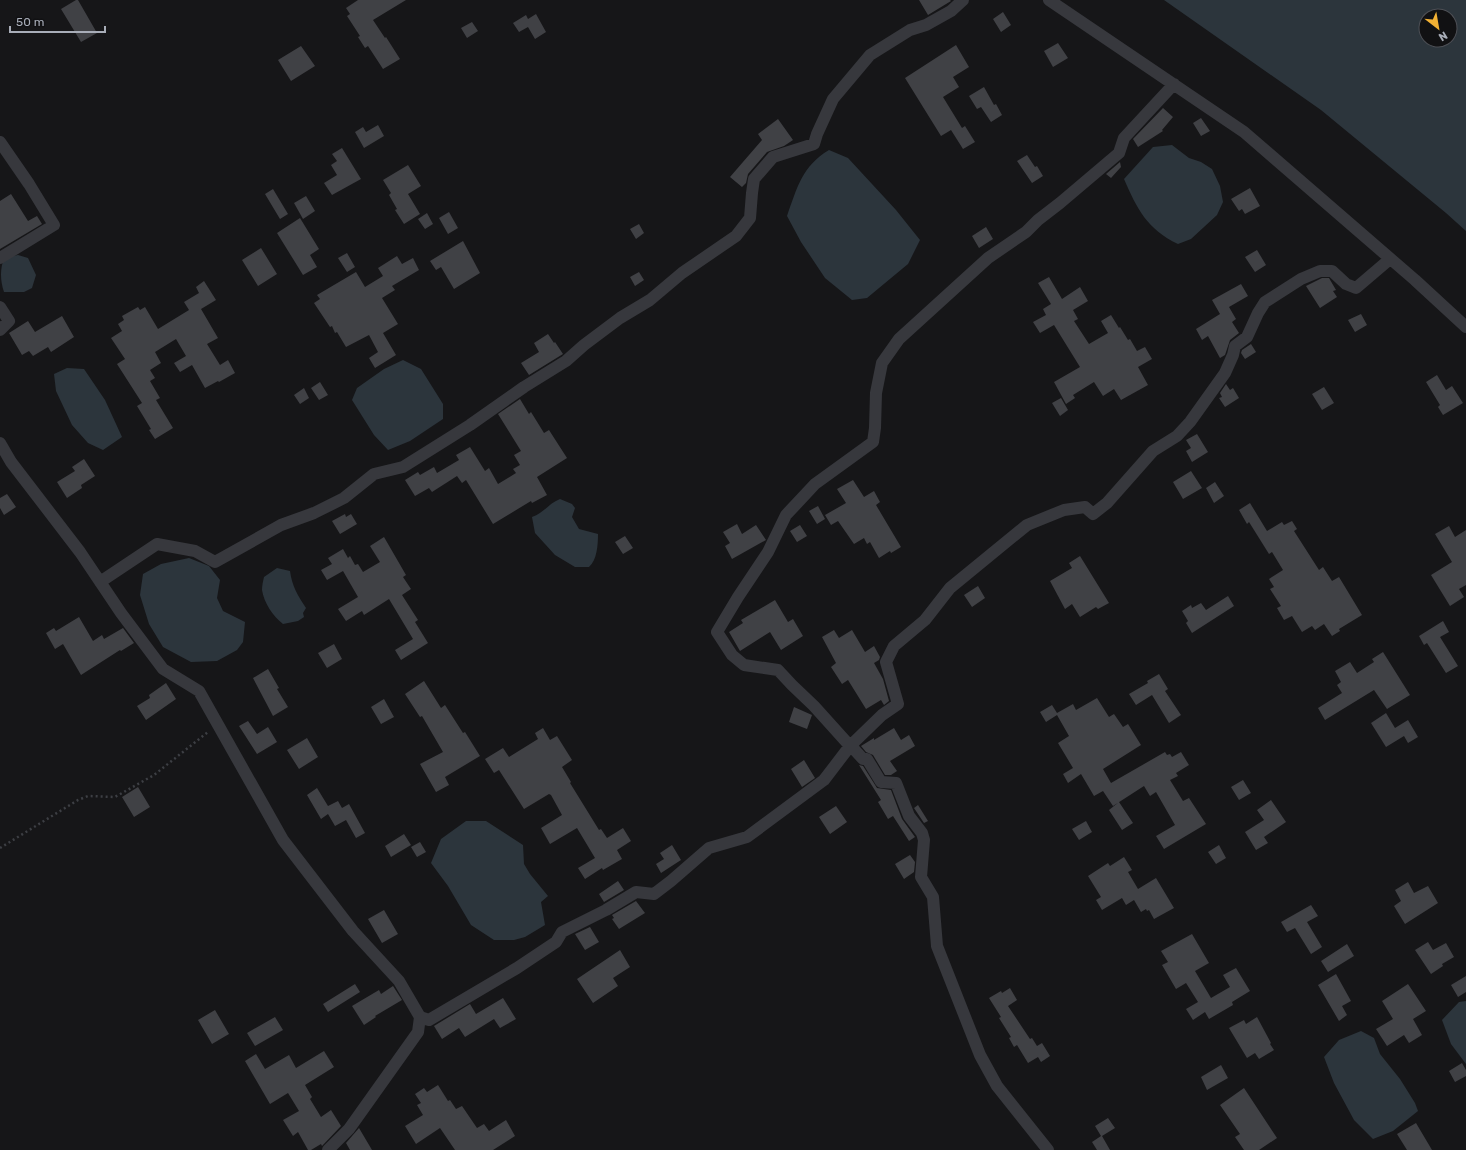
<svg xmlns="http://www.w3.org/2000/svg" width="1466" height="1150" viewBox="0 0 1466 1150" font-family="Rubik,sans-serif">
<style>
.water{fill:#2c353c;fill-rule:evenodd}
.building{fill:#404145}
.lines{fill:none;stroke-linecap:round;stroke-linejoin:round}
.path{stroke:#3d3f44;stroke-width:2.5;stroke-dasharray:2 3;stroke-linecap:butt}
.street{stroke:#37383d;stroke-width:12}
</style>
<rect width="100%" height="100%" fill="#161618"/>
<path class="water" d="M1164 0H1466V231L1446 213 1321 110ZM1426 16H1450V40H1426Z
M1172 145 1189 158 1201 162 1212 169 1220 186 1223 202 1217 215 1191 239 1178 244C1147 229 1137 209 1124 179L1153 147Z
M829 150 848 158 896 210 920 240 908 264 867 298 852 300 825 278 801 242 787 216C797 188 802 166 829 150Z
M18 255 28 258 36 275 32 288 24 292H4C0 280 0 269 4 258Z
M403 360 421 369 443 404V419L410 441 388 450 374 435 352 400 357 388 384 369Z
M67 368 84 369 105 400 122 437 103 450 88 443 72 425 56 391 54 374Z
M560 499 572 504 575 508 572 517 579 529 598 534C598 545 597 560 589 567H575L555 555 535 533 532 517C544 513 549 503 560 499Z
M189 558 209 566 220 580 217 598 223 611 245 622 243 642 237 650 217 661 191 662 163 647 149 624 140 595 143 574 161 564Z
M277 568 290 571C292 586 298 596 306 608L303 613 304 617 298 621 283 624C273 616 264 603 262 590 262 586 263 581 264 577Z
M466 821H486L523 845 524 864 530 874 548 896 541 902 545 925 525 937 514 940H494L471 925 448 886 431 863 441 839Z
M1466 1001V1064L1451 1044 1442 1020 1459 1002Z
M1361 1031 1374 1038 1380 1054 1400 1079 1415 1103 1418 1111 1393 1131 1373 1139 1354 1120 1334 1083 1324 1057 1339 1040Z"/>
<path class="building" d="M76 0H78L97 33 81 42 61 9Z
M358 0H406L373 20 385 38 386 37 400 59 383 69 368 46 365 48 358 37 360 36 347 16 350 14 346 8Z
M919 0H950L951 1 928 15Z
M1003 12 1011 25 1001 32 993 19Z
M536 14 546 32 535 39 528 27 519 32 513 23 526 15 528 19Z
M472 22 478 31 467 38 461 28Z
M1058 43 1068 58 1053 67 1044 51Z
M956 45 969 67 953 77 959 87 943 97 962 128 965 126 975 142 963 149 951 130 941 136 905 78Z
M301 46 315 66 291 81 278 60Z
M984 87 994 105 996 104 1002 115 991 122 981 107 977 109 969 96Z
M1163 108 1173 117 1162 130 1163 131 1138 147 1133 139Z
M1201 118 1210 131 1201 136 1193 123Z
M778 119 793 140 784 146 767 152 748 174 746 183 742 187 730 177 762 140 758 134Z
M378 125 384 136 364 148 355 132 363 127 366 132Z
M342 148 361 179 332 195 324 183 337 175 331 165 337 161 332 154Z
M1027 155 1035 167 1037 166 1043 176 1032 183 1017 161Z
M1120 162 1121 167 1111 178 1106 174Z
M408 165 421 186 408 194 420 214 404 224 395 210 397 209 389 195 391 193 383 180Z
M1250 188 1260 206 1245 214 1242 209 1239 211 1231 199Z
M273 189 288 214 280 219 265 194Z
M11 194 28 221 37 216 42 224 0 249V201Z
M306 196 315 211 303 219 294 203Z
M449 212 458 228 448 234 439 218Z
M427 213 433 224 425 229 418 219Z
M300 218 319 249 310 255 317 267 303 275 277 233Z
M639 224 644 233 636 239 630 229Z
M986 227 993 239 979 248 972 236Z
M463 241 480 273 454 289 441 267 436 270 430 261Z
M261 248 277 274 258 286 242 260Z
M1257 250 1266 265 1255 272 1245 257Z
M347 253 355 267 347 272 338 258Z
M397 256 402 264 413 258 419 270 392 286 395 290 382 298 398 324 383 333 396 355 375 368 369 358 378 352 369 335 346 347 337 332 335 333 332 326 330 327 314 303 320 299 317 295 356 272 365 287 383 276 378 268Z
M639 272 644 280 635 286 630 277Z
M1049 277 1062 299 1080 287 1088 301 1073 310 1078 319 1074 321 1089 344 1108 333 1101 321 1111 315 1119 328 1120 327 1128 340 1130 339 1137 351 1145 347 1152 359 1138 367 1148 385 1121 400 1114 389 1103 396 1094 382 1073 395 1075 398 1066 404 1054 382 1080 367 1054 325 1040 333 1033 322 1046 315 1043 309 1051 304 1038 283Z
M1322 278H1329L1336 290 1333 291 1337 297 1320 308 1306 286Z
M204 281 216 300 201 309 218 338 207 344 220 365 228 360 235 373 219 382 218 381 205 388 192 365 180 372 174 363 186 356 176 339 155 352 161 363 150 370 155 378 150 381 160 398 156 400 173 428 155 439 149 430 151 429 137 406 142 403 117 364 125 359 111 338 122 331 118 324 124 320 122 316 138 307 140 310 145 307 158 329 189 310 184 302 199 293 196 287Z
M1241 284 1248 296 1229 307 1236 319 1232 322 1239 333 1230 340 1225 355 1220 358 1208 336 1202 340 1196 329 1220 314 1212 300Z
M1361 314 1367 325 1355 332 1348 320Z
M62 316 74 337 51 352 48 347 33 356 29 351 22 355 9 333 28 321 35 332Z
M548 334 554 343 555 342 563 354 529 375 521 363 539 352 534 343Z
M1251 344 1256 352 1245 359 1241 353 1242 350Z
M1437 375 1446 390 1452 386 1463 403 1443 415 1438 407 1440 405 1426 382Z
M320 382 328 395 319 400 311 388Z
M1226 384 1230 390 1233 388 1239 398 1225 407 1219 398 1222 397 1220 393Z
M1324 387 1334 403 1322 410 1312 394Z
M304 388 309 398 300 404 294 395Z
M1061 398 1068 410 1060 416 1052 403Z
M520 399 529 414 531 412 544 433 549 430 567 458 537 477 547 495 532 503 531 501 493 524 466 480 462 483 457 476 432 492 429 488 415 496 405 480 418 472 420 475 434 467 437 473 459 460 456 455 470 447 485 471 489 468 498 484 516 473 513 469 520 465 514 455 521 451 498 414Z
M1197 434 1208 452 1192 462 1186 451 1191 448 1186 440Z
M84 459 95 476 81 485 82 488 67 498 57 482 75 471 72 467Z
M1191 471 1202 488 1183 499 1173 482Z
M853 480 864 497 874 491 880 502 876 505 901 547 891 553 890 551 879 558 870 542 867 544 864 538 854 544 838 521 831 525 825 515 846 503 837 489Z
M1215 482 1224 496 1214 503 1206 488Z
M7 494 16 507 4 515 0 508V498Z
M1250 503 1267 531 1282 522 1284 525 1292 521 1297 529 1294 531 1319 570 1323 567 1332 581 1339 577 1362 615 1339 629 1340 631 1332 636 1324 624 1315 630 1312 626 1302 632 1292 616 1284 620 1277 608 1281 606 1270 589 1274 587 1269 579 1283 570 1272 552 1269 554 1249 522 1247 524 1239 510Z
M818 506 825 519 817 524 809 511Z
M345 514 346 517 351 514 357 524 340 534 332 521Z
M737 524 742 534 756 525 766 540 732 559 725 546 730 543 723 532Z
M800 525 807 536 797 542 790 531Z
M1449 526 1455 537 1466 530V585L1459 589 1464 597 1450 606 1431 575 1452 562 1435 534Z
M625 536 633 548 623 554 615 542Z
M384 537 406 575 403 577 411 589 402 595 418 620 415 622 428 643 401 660 395 650 413 639 389 599 364 615 362 611 346 621 338 609 358 597 343 571 327 580 321 570 332 564 328 558 343 549 348 558 350 556 355 565 358 564 363 572 380 562 370 546Z
M1080 556 1109 603 1098 609 1096 607 1080 617 1072 604 1065 609 1050 581 1072 568 1069 563Z
M978 586 985 598 972 607 964 595Z
M1228 596 1234 606 1192 633 1186 623 1188 621 1182 611 1191 605 1192 608 1201 603 1206 610Z
M775 600 788 622 793 619 803 636 781 650 770 632 740 651 729 632 743 623 741 620Z
M79 617 93 641 102 635 104 639 123 628 134 643 121 651 120 650 81 675 63 644 55 649 46 633 54 628 56 631Z
M1443 621 1449 632 1440 637 1458 666 1446 673 1427 643 1424 645 1419 636Z
M834 630 839 638 852 630 865 652 874 646 880 657 879 660 874 663 883 679 889 701 884 705 881 700 866 709 848 680 842 684 831 667 836 663 822 637Z
M334 644 342 659 327 668 318 653Z
M1383 652 1410 695 1387 709 1374 690 1325 720 1318 708 1342 693 1337 685 1341 682 1335 671 1350 662 1357 673 1374 662 1372 659Z
M268 669 279 688 277 689 288 707 273 716 253 678Z
M1159 674 1168 689 1165 691 1181 715 1169 723 1152 695 1136 705 1129 694 1148 683 1147 681Z
M424 681 441 708 445 705 463 733 465 732 480 756 445 777 449 785 436 792 420 764 443 752 422 716 420 717 405 694Z
M166 683 176 699 146 720 137 706 150 698 149 695Z
M1097 698 1109 717 1114 714 1123 727 1128 724 1141 745 1103 769 1111 783 1165 752 1167 755 1170 754 1172 757 1181 752 1189 765 1176 773 1178 776 1170 780 1183 801 1189 798 1206 824 1164 849 1156 836 1175 825 1156 792 1150 796 1144 786 1113 806 1103 791 1094 796 1081 774 1068 783 1063 774 1073 768 1058 743 1069 736 1057 715 1046 722 1040 712 1052 705 1057 713 1073 704 1076 710Z
M384 699 394 717 381 724 371 707Z
M794 707 812 715 807 729 789 722Z
M1386 713 1395 728 1408 720 1418 737 1408 743 1404 736 1386 747 1371 723Z
M248 721 257 734 268 727 277 742 257 754 239 726Z
M543 728 550 740 557 736 572 760 562 767 571 782 570 783 599 830 601 829 607 838 623 828 631 841 617 850 622 859 603 870 602 868 585 879 578 868 595 858 577 828 550 844 541 828 562 815 551 795 549 794 524 809 499 770 494 773 485 759 503 748 509 757 538 739 535 733Z
M894 728 901 740 909 735 915 746 890 761 897 771 891 775H885L873 755 866 752 861 746 874 738V740Z
M307 738 318 757 299 769 287 750Z
M804 760 815 778 802 787 791 769Z
M859 765 863 766 877 788 891 790 902 819 915 837 909 841 893 816 888 819 878 802 881 800Z
M1243 780 1251 793 1239 800 1231 787Z
M138 787 150 807 134 817 122 797Z
M317 788 328 806 338 801 342 808 349 804 365 833 356 838 346 820 335 826 328 814 321 819 307 795Z
M1271 800 1286 822 1264 837 1268 843 1256 850 1245 832 1264 820 1257 810Z
M1119 802 1133 823 1122 830 1109 810Z
M918 805 928 821 924 823 914 808Z
M836 806 847 822 830 834 819 817Z
M1086 821 1092 832 1079 840 1072 829Z
M404 834 411 845 391 857 385 846Z
M420 842 426 852 417 857 411 847Z
M672 845 681 860 661 873 656 864 664 859 660 853Z
M1219 845 1226 858 1216 864 1208 852Z
M910 855 915 862 914 872 904 879 895 864Z
M1124 857 1132 870 1128 872 1138 889 1156 878 1174 908 1154 919 1149 910 1147 911 1146 909 1141 912 1134 900 1126 905 1122 898 1102 910 1096 900 1101 897 1088 876 1108 863 1110 866Z
M618 881 624 890 604 902 599 894Z
M1408 882 1414 893 1428 886 1438 903 1405 924 1394 906 1401 901 1395 890Z
M636 901 645 913 619 929 612 919 614 918 612 915Z
M1311 905 1318 916 1307 922 1322 947 1311 954 1295 928 1287 932 1281 922Z
M384 910 398 934 382 943 368 919Z
M590 927 599 942 585 950 575 934Z
M1192 934 1209 963 1195 971 1211 998 1230 987 1223 975 1236 968 1250 991 1232 1002 1233 1005 1209 1019 1205 1012 1193 1020 1186 1009 1198 1002 1186 983 1176 989 1162 965 1168 962 1161 951Z
M1428 942 1433 950 1446 943 1454 957 1442 964 1443 966 1431 974 1415 950Z
M1347 944 1354 956 1328 972 1321 961Z
M620 950 630 967 613 978 618 986 593 1003 577 979Z
M1336 974 1351 1001 1342 1006 1347 1015 1339 1021 1318 985Z
M1466 976V992L1458 997 1451 985Z
M355 984 360 992 328 1012 323 1004Z
M1408 984 1426 1011 1413 1019 1422 1035 1409 1043 1404 1035 1387 1046 1376 1029 1393 1019 1382 1001Z
M393 986 402 1000 375 1016 376 1017 364 1025 352 1006 379 990 381 994Z
M1010 988 1017 1000 1008 1006 1030 1039 1032 1038 1037 1046 1042 1043 1050 1056 1041 1062 1038 1057 1028 1063 1017 1045 1014 1047 1009 1038 1011 1037 999 1018 1001 1017 989 998 1001 991 1002 993Z
M503 998 516 1019 500 1028 494 1019 465 1037 459 1028 442 1039 434 1026 470 1004 476 1014Z
M215 1010 229 1034 212 1044 198 1020Z
M275 1017 283 1030 255 1046 247 1033Z
M1257 1017 1271 1043 1270 1044 1274 1050 1259 1059 1255 1053 1247 1058 1229 1028 1244 1020 1246 1024Z
M324 1051 334 1067 305 1085 312 1097 310 1099 321 1117 331 1110 341 1126 322 1146 321 1144 311 1150H308L298 1132 293 1136 283 1120 299 1111 288 1093 270 1104 245 1061 256 1054 265 1069 289 1055 296 1068Z
M1462 1063 1466 1070V1076L1455 1082 1449 1071Z
M1221 1065 1228 1078 1207 1090 1201 1077Z
M438 1085 448 1101 450 1100 456 1109 462 1106 477 1128 484 1124 489 1131 506 1120 515 1136 493 1150H455L440 1128 416 1144 405 1126 423 1115 417 1105 421 1103 415 1094 424 1088 427 1092Z
M1244 1088 1277 1138 1259 1150H1244L1235 1137 1240 1134 1220 1105Z
M1108 1118 1115 1128 1102 1136 1110 1150H1097L1092 1142 1101 1136 1095 1126Z
M1416 1123 1432 1150H1407L1397 1134Z
M359 1128 372 1150H350L346 1143Z"/>
<g class="lines">
<path class="path" d="M0 848 78 800 88 796 115 797 154 775 208 732"/>
<path class="street" d="M1049 0 1244 132 1415 280 1466 327
M0 142 29 184 54 225 0 258
M0 307 9 321 0 330
M0 443 11 462 80 552 121 613 163 669 199 691 283 840 353 931 399 981 420 1017 418 1032 349 1129 328 1150
M100 582 157 544 195 551 215 562 281 525 314 513 344 498 374 474 403 467 470 425 524 387 566 361 584 345 620 318 650 300 682 273 736 236 750 218 752 193 754 179 773 157 814 144 817 134 833 99 870 55 910 30 926 25 951 11 963 0
M850 746 882 715 898 704 886 662 894 646 925 620 950 588 1027 525 1064 510 1085 507 1093 514 1107 503 1153 451 1177 436 1190 422 1225 373 1233 355 1235 346 1247 337 1258 313 1265 302 1301 279 1320 271H1332L1346 284 1356 288 1390 259
M851 746 863 759H867L881 782 896 783 909 816 922 833 924 840 921 877 933 897 937 946 980 1055 997 1086 1048 1150
M420 1017 429 1020 517 968 556 942 562 932 606 910 636 892 654 894 671 881 709 848 747 837 824 780 850 746 814 706 792 685 778 670 744 665 732 655 717 632 738 597 768 552 786 515 815 484 873 442 875 428 876 393 882 363 899 339 988 258 1026 232 1038 220 1060 203 1119 153 1124 138 1174 84"/>
</g>
<g transform="translate(1438 28) rotate(149)"><circle r="19" fill="#111113" stroke="#4d4f55"/>
<path d="M0-3L7 15L0 10L-7 15Z" fill="#f2b134"/>
<text y="-6" font-size="11" font-weight="bold" text-anchor="middle" fill="#a8adb8">N</text>
</g>
<path d="M10 26v6h95v-6" fill="none" stroke="#a8adb8" stroke-width="2"/>
<text x="16" y="26" font-size="12" fill="#a8adb8" stroke="#111113" stroke-width="3" paint-order="stroke">50 m</text>
</svg>
